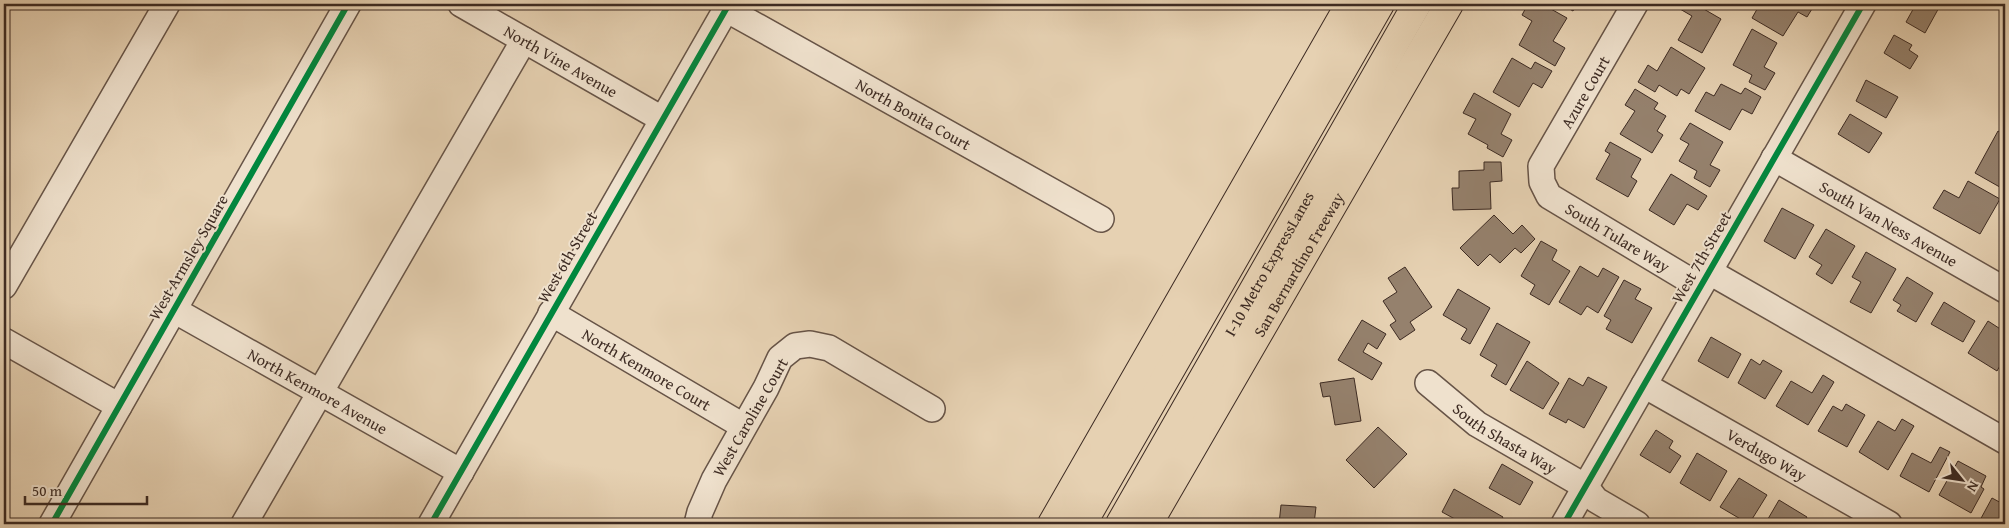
<svg xmlns="http://www.w3.org/2000/svg" width="2009" height="528" viewBox="0 0 2009 528" font-family="'Gentium Book Plus',serif">
<style>
.building{fill:#95816d;stroke:#3d2b23}
.lines{fill:none;stroke-linecap:round;stroke-linejoin:round}
.minor-casing{stroke:#675447;stroke-width:28}
.highway-casing{stroke:#3d2b23;stroke-width:30}
.minor{stroke:#efe1cd;stroke-width:25}
.highway{stroke:#e6d1b2;stroke-width:28}
.cycleway-casing{stroke:#efe1cd;stroke-width:9}
.cycleway{stroke:#00873e;stroke-width:6}
.labels{text-anchor:middle;dominant-baseline:central;stroke-width:4;stroke-linejoin:round;paint-order:stroke}
.street-label{font-size:16px;fill:#3d2b23;stroke:#efe1cd}
</style>
<rect width="100%" height="100%" fill="#e6d1b2"/>
<filter id="stains"><feTurbulence type="fractalNoise" baseFrequency=".004" numOctaves="4"/><feColorMatrix values="0 0 0 0 .2 0 0 0 0 .09 0 0 0 0 .02 0 0 0 .5 -.17"/></filter>
<radialGradient id="worn" r=".72"><stop offset=".6" stop-color="#630" stop-opacity="0"/><stop offset="1" stop-color="#630" stop-opacity=".3"/></radialGradient>
<path class="building" d="M1528 4H1542L1567 18 1553 41 1565 48 1555 66 1519 45 1532 21 1522 15Z
M1561 4H1577L1573 11Z
M1683 4H1705L1702 8 1721 19 1702 53 1678 40 1692 16 1680 9Z
M1760 4H1815L1807 17 1798 12 1783 36 1752 18Z
M1916 4H1941L1925 33 1906 22Z
M1752 29 1777 43 1764 67 1775 73 1765 90 1749 82 1752 75 1733 65Z
M1894 35 1912 45 1909 50 1918 56 1910 69 1884 53Z
M1671 47 1705 68 1689 94 1681 89 1677 96 1659 85 1655 92 1638 82 1648 65 1657 71Z
M1512 58 1531 69 1535 62 1552 71 1542 88 1533 83 1519 107 1493 92Z
M1866 80 1898 97 1886 118 1856 101Z
M1721 84 1741 94 1745 88 1761 97 1752 114 1742 109 1730 130 1695 111 1706 92 1714 96Z
M1635 89 1658 103 1654 109 1666 116 1657 131 1663 135 1652 153 1620 134 1635 111 1625 105Z
M1474 93 1511 114 1501 134 1512 140 1503 157 1487 148 1488 145 1468 134 1476 119 1463 113Z
M1850 114 1882 133 1869 153 1838 134Z
M1690 123 1723 142 1710 165 1720 170 1710 187 1694 178 1697 171 1679 161 1689 144 1680 139Z
M1998 131 2005 135V190L1975 173Z
M1610 142 1641 159 1631 177 1637 181 1628 197 1596 179 1610 154 1605 151Z
M1484 162H1501L1502 181 1490 182 1491 209 1453 210 1452 188H1459V171L1484 170Z
M1671 174 1707 196 1698 210 1687 204 1674 225 1649 210Z
M1968 181 2000 199 1980 234 1933 208 1944 190 1959 198Z
M1782 208 1814 225 1795 259 1764 241Z
M1494 215 1513 234 1522 225 1535 239 1521 253 1515 248 1500 263 1490 254 1478 266 1460 248Z
M1826 229 1855 246 1832 284 1816 274 1822 265 1809 257Z
M1541 241 1557 250 1552 260 1570 271 1549 305 1530 294 1535 285 1521 276Z
M1866 252 1896 269 1871 313 1850 302 1861 282 1852 277Z
M1580 266 1598 277 1603 268 1619 277 1598 313 1587 306 1581 315 1559 302Z
M1405 267 1432 307 1410 322 1415 330 1400 340 1390 325 1396 321 1383 301 1397 292 1388 278Z
M1907 277 1933 293 1916 322 1897 311 1901 305 1893 300Z
M1624 280 1641 289 1635 299 1652 308 1632 343 1606 329 1611 320 1604 316Z
M1458 289 1490 308 1470 344 1461 339 1467 329 1443 315Z
M1944 302 1975 321 1963 342 1931 324Z
M1362 320 1386 334 1377 349 1368 343 1363 352 1382 363 1372 380 1338 360Z
M1988 321 2005 332V357L1997 371 1968 353Z
M1497 323 1530 342 1506 385 1491 376 1497 365 1480 355Z
M1711 337 1741 354 1728 378 1698 361Z
M1751 359 1760 365 1763 360 1782 371 1765 399 1738 383Z
M1527 361 1559 383 1543 409 1510 390Z
M1823 375 1834 382 1808 425 1776 406 1791 381 1812 393Z
M1588 377 1607 387 1584 428 1568 419 1566 423 1549 414 1569 378 1583 386Z
M1354 378 1361 421 1335 425 1330 396 1323 397 1320 383Z
M1846 404 1865 415 1847 447 1818 431 1833 406 1842 411Z
M1902 419 1914 426 1888 470 1859 452 1878 421 1895 431Z
M1378 427 1407 454 1374 488 1346 460Z
M1656 430 1673 441 1669 448 1681 456 1670 473 1640 455Z
M1940 447 1950 452 1929 492 1900 476 1912 453 1931 463Z
M1697 453 1727 471 1710 501 1680 483Z
M1958 461 1986 476 1981 487 1984 489 1971 513 1939 495Z
M1502 464 1533 482 1520 505 1489 488Z
M1739 478 1767 495 1749 524 1720 507Z
M1454 489 1503 517 1499 524H1464L1442 512Z
M1992 498 2005 505V524H1983L1979 522Z
M1779 500 1807 517 1803 524H1765Z
M1281 505 1316 507 1314 524H1279Z"/>
<g class="lines">
<g class="minor-casing">
<g id="minor">
<path id="s1" d="M461 4 662 119"/>
<path id="s2" d="M1635 4 1541 166 1542 182 1549 196 1699 286"/>
<path id="s3" d="M726 9 1101 219"/>
<path id="s4" d="M1774 158 2005 290"/>
<path d="M1708 271 2005 441"/>
<path d="M4 286 167 4"/>
<path id="s5" d="M174 310 461 472"/>
<path id="s6" d="M551 313 743 426"/>
<path d="M4 341 119 406"/>
<path id="s7" d="M1428 383 1477 424 1586 487 1596 500 1637 524"/>
<path id="s8" d="M1644 385 1889 524"/>
<path d="M52 524 348 4"/>
<path d="M244 524 524 40"/>
<path d="M431 524 729 4"/>
<path d="M697 524 700 512 714 480 766 388 780 358 795 346 810 344 829 348 932 409"/>
<path d="M1564 524 1863 4"/>
</g>
</g>
<g class="highway-casing">
<g id="highway">
<path d="M1052 524 1350 4"/>
<path d="M1082 524 1380 4"/>
<path id="s9" d="M1120 524 1417 4"/>
<path id="s10" d="M1148 524 1449 4"/>
</g>
</g>
<use href="#minor" class="minor"/>
<use href="#highway" class="highway"/>
<g class="cycleway-casing">
<path id="cycleway" d="M52 524 348 4
M431 524 729 4
M1564 524 1863 4"/>
</g>
<use href="#cycleway" class="cycleway"/>
</g>
<g class="labels">
<g class="street-label">
<text stroke="none"><textPath href="#s1" startOffset="115">North Vine Avenue</textPath></text>
<text transform="translate(1585 92) rotate(-60)">Azure Court</text>
<text stroke="none"><textPath href="#s3" startOffset="215">North Bonita Court</textPath></text>
<text stroke="none"><textPath href="#s4" startOffset="132">South Van Ness Avenue</textPath></text>
<text stroke="none"><textPath href="#s2" startOffset="299">South Tulare Way</textPath></text>
<text transform="translate(188 257) rotate(-60)">West Armsley Square</text>
<text transform="translate(567 257) rotate(-60)">West 6th Street</text>
<text transform="translate(1701 257) rotate(-60)">West 7th Street</text>
<text stroke="none"><textPath href="#s9" startOffset="300">I-10 Metro ExpressLanes</textPath></text>
<text stroke="none"><textPath href="#s10" startOffset="300">San Bernardino Freeway</textPath></text>
<text stroke="none"><textPath href="#s6" startOffset="111">North Kenmore Court</textPath></text>
<text stroke="none"><textPath href="#s5" startOffset="165">North Kenmore Avenue</textPath></text>
<text transform="translate(750 417) rotate(-60)">West Caroline Court</text>
<text stroke="none"><textPath href="#s7" startOffset="95">South Shasta Way</textPath></text>
<text stroke="none"><textPath href="#s8" startOffset="141">Verdugo Way</textPath></text>
</g>
</g>
<rect width="2009" height="528" fill="none" stroke="#e6d1b2" stroke-width="20"/>
<rect x="5" y="5" width="1999" height="518" fill="none" stroke="#3d2b23" stroke-width="2.5"/>
<rect x="10" y="10" width="1989" height="508" fill="none" stroke="#3d2b23"/>
<g transform="translate(1962 480) rotate(120)" stroke="#efe1cd" stroke-width="4" paint-order="stroke">
<path d="M0-4L9 19L0 12L-9 19Z" fill="#3d2b23"/>
<text y="-8" font-size="14" font-weight="bold" text-anchor="middle" fill="#3d2b23">N</text>
</g>
<path d="M25 496v8h122v-8" fill="none" stroke="#3d2b23" stroke-width="2.5"/>
<text x="32" y="496" font-size="15" fill="#3d2b23" stroke="#efe1cd" stroke-width="4" paint-order="stroke">50 m</text>
<rect width="100%" height="100%" filter="url(#stains)"/>
<rect width="100%" height="100%" fill="url(#worn)"/>
</svg>
